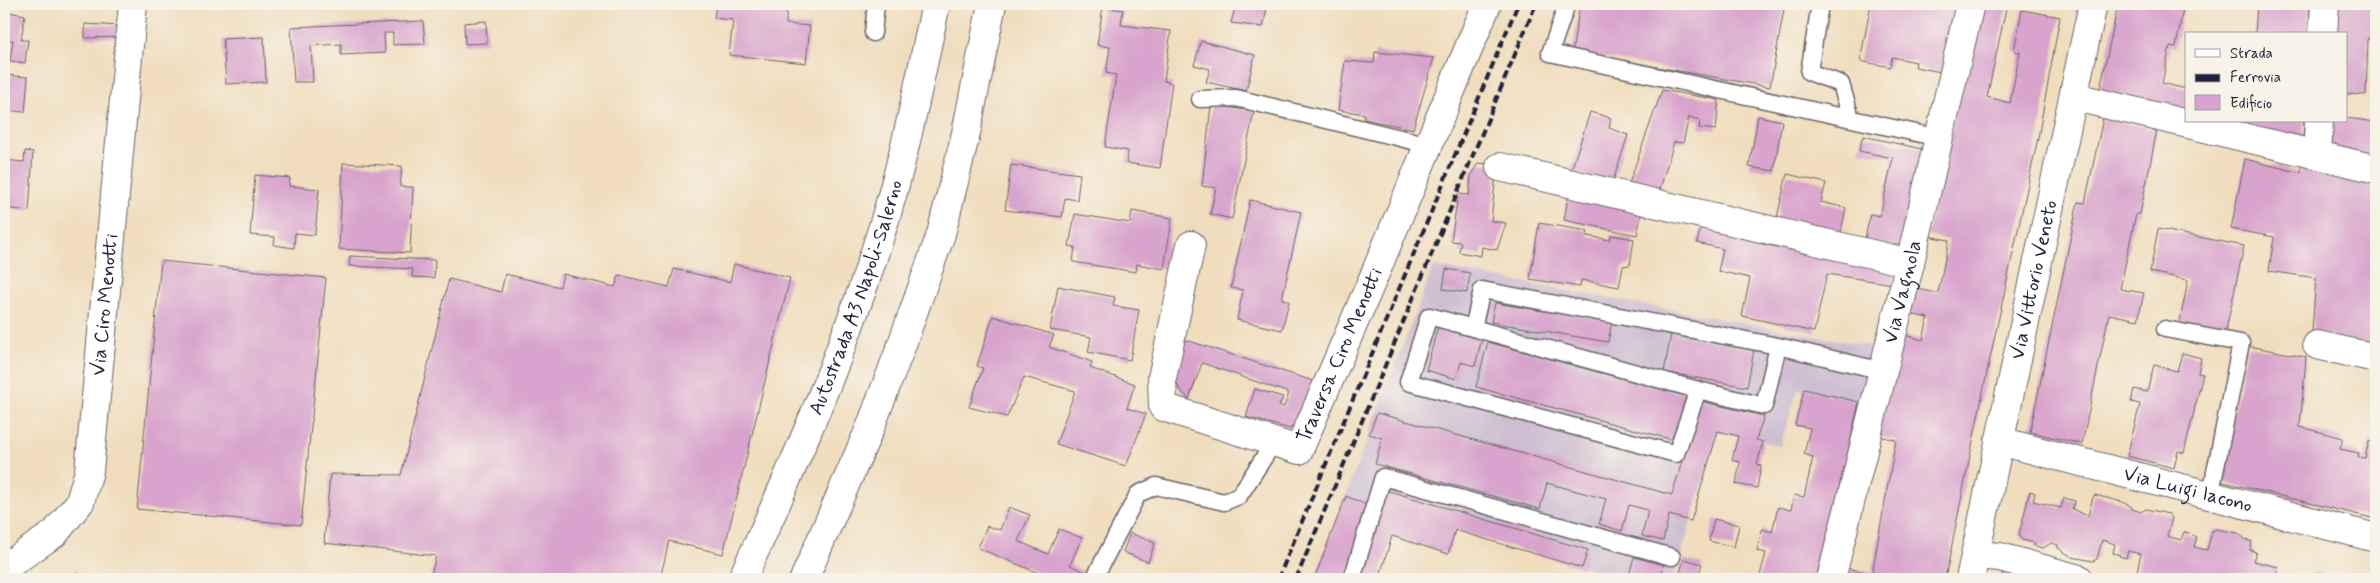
<svg xmlns="http://www.w3.org/2000/svg" width="2380" height="583" viewBox="0 0 2380 583" font-family="Mynerve,sans-serif">
<style>
.industrial{fill:#cebed1}
.building{fill:#d8a3cc}
.lines{fill:none;stroke-linecap:round;stroke-linejoin:round}
.lane-casing{stroke:#6a6369;stroke-width:19}
.street-casing{stroke:#6a6369;stroke-width:30}
.secondary-casing{stroke:#6a6369;stroke-width:30}
.primary-casing{stroke:#6a6369;stroke-width:30}
.highway-casing{stroke:#6a6369;stroke-width:30}
.lane{stroke:#fff;stroke-width:16}
.street{stroke:#fff;stroke-width:28}
.secondary{stroke:#fff;stroke-width:28}
.primary{stroke:#fff;stroke-width:28}
.highway{stroke:#fff;stroke-width:28}
.rail{stroke:#22223b;stroke-width:4;stroke-dasharray:8 4;stroke-linecap:butt}
.labels{text-anchor:middle;dominant-baseline:central;stroke-width:4;stroke-linejoin:round;paint-order:stroke}
.street-label{font-size:20px;fill:#22223b;stroke:#f7f3e8}
</style>
<rect width="100%" height="100%" fill="#f7f3e8"/>
<filter id="ink" filterUnits="userSpaceOnUse"><feTurbulence type="fractalNoise" baseFrequency=".02" numOctaves="2"/><feDisplacementMap in="SourceGraphic" scale="10" xChannelSelector="R" yChannelSelector="G"/><feConvolveMatrix kernelMatrix="1 2 1 2 8 2 1 2 1" color-interpolation-filters="sRGB"/></filter>
<filter id="wash" filterUnits="userSpaceOnUse"><feTurbulence type="fractalNoise" baseFrequency=".0096" numOctaves="4" result="noise"/><feDisplacementMap in="SourceGraphic" scale="20" xChannelSelector="R" yChannelSelector="G"/><feGaussianBlur stdDeviation="1.12" result="paint"/><feColorMatrix in="noise" values="0 0 0 0 0 0 0 0 0 0 0 0 0 0 0 0 0 1.4 0 .05"/><feComposite in="paint" operator="in"/></filter>
<g filter="url(#wash)">
<rect width="100%" height="100%" fill="#f0ddbe"/>
<path class="industrial" d="M1433 267 1470 273 1874 347 1859 402 1804 389 1798 390 1780 446 1718 431 1674 579H1624L1399 513 1379 579H1314Z"/>
<g id="blocks">
<path class="building" d="M716 4H787L786 24 810 26 806 63 729 55 733 20 714 18Z
M1236 4H1268L1263 27 1231 23Z
M1580 4H1785L1770 87 1572 52Z
M1871 4H1952L1951 7 1958 8 1946 73 1915 67 1916 62 1892 57 1890 67 1860 61Z
M1979 4H2007L1987 97 2010 103 2020 52 2014 51 2022 10 2060 17 2038 138 1986 377 1945 579 1895 577 1894 579H1836L1839 567 1872 573 1896 440 1874 435 1899 334 1923 340 1928 318 1906 313 1911 288 1938 293 1949 240 1927 236Z
M2118 4H2184L2176 47 2170 46 2162 83 2186 89V110L2100 90Z
M2257 4H2310L2309 34H2255Z
M2337 4H2376V38H2368L2366 95 2346 94V34H2335Z
M1103 7 1123 10 1121 25 1171 31 1164 81 1172 83 1160 168 1126 163 1128 151 1105 147 1116 75 1106 73 1110 47 1097 45Z
M9 12 25 15 21 40H28L25 63 10 61 13 40H4Z
M423 21 425 44 393 45V33H384L385 53 341 55V44L311 46 313 82H294L291 27Z
M486 21 487 43 465 44 464 23Z
M85 24 122 26V37L85 38Z
M264 37 266 82 226 84 223 39Z
M1201 41 1255 55 1246 91 1206 82 1210 69 1194 65Z
M1375 52 1434 58 1413 129 1364 119 1365 114 1338 110 1345 61 1374 63Z
M4 75 28 77 25 112 4 110Z
M1662 90 1719 100 1716 130 1699 128 1700 120 1689 117 1683 143 1674 142 1658 196 1627 189Z
M1211 105 1254 111 1232 219 1210 214 1216 188 1202 186Z
M1590 112 1611 118 1609 128 1628 135 1612 184 1571 171Z
M1758 116 1782 121 1774 171 1749 167Z
M2103 118 2157 130 2140 214H2136L2120 289 2144 293 2138 320 2109 314 2082 444 2030 432 2078 202 2085 203Z
M2346 118 2376 122V159L2328 147 2329 121H2346Z
M2231 121H2304L2303 140Z
M1863 136 1926 150 1903 253 1864 244 1870 214 1880 216 1893 158 1859 151Z
M25 151 33 152 29 211 4 208V160L24 162Z
M2245 159 2301 173V164L2376 182V287L2374 304H2376V347L2312 331 2316 278 2269 271 2274 237 2231 229Z
M343 163 402 166 400 187H413L410 253 339 249Z
M1478 163 1497 165 1491 221 1506 223 1497 250 1482 247 1481 256 1459 252 1461 242 1451 241 1458 194 1469 195 1471 175Z
M1011 165 1080 174 1077 200 1065 198 1062 217 1005 210Z
M1787 174 1826 183 1821 202 1846 208 1840 237 1776 222Z
M255 175 290 178 289 186 319 189 315 235 295 233 294 248 274 245 275 237 250 235Z
M1569 191 1643 206 1637 235 1564 220Z
M1250 200 1301 212 1282 299 1289 301 1282 330 1237 320 1243 290 1231 288Z
M1132 211 1172 218 1164 269 1137 264 1136 272 1073 262 1075 247 1069 246 1075 214 1130 223Z
M1702 221 1760 234 1758 243 1830 258 1896 266 1893 284 1827 274 1814 332 1742 316 1750 278 1718 271 1723 249 1697 243Z
M1539 223 1588 231 1587 236 1610 240 1611 235 1634 239 1630 265 1623 266 1619 287 1581 280 1580 287 1530 279Z
M2158 229 2244 246 2225 335 2179 326 2188 280 2150 272Z
M350 256 435 260 434 278 412 277 413 269 349 266Z
M161 261 326 278 301 525 137 509Z
M734 264 790 278 723 554 669 541 660 579H430L436 556 324 543 330 474 401 475 449 279 501 292 505 274 560 287 563 274 615 287 619 275 669 287 674 269 730 282Z
M1446 269 1470 273 1467 293 1443 289Z
M1058 286 1115 297 1113 306 1139 310 1130 360 1088 352 1091 337 1050 330Z
M1495 303 1612 322 1608 342 1491 322Z
M993 316 1054 335 1049 347 1092 362 1090 368 1135 384 1127 408 1146 414 1126 466 1056 444 1075 391 1024 377 1007 417 969 407 983 368 977 366Z
M1438 326 1482 338 1475 366 1461 362 1456 379 1426 370Z
M1671 334 1754 350 1747 387 1664 372Z
M1183 339 1313 381 1302 413 1290 429 1246 417 1255 389 1283 397 1279 406 1284 407 1289 393 1202 363 1189 399 1180 390 1174 378Z
M1488 342 1686 396 1674 440 1476 387Z
M2248 346 2306 357 2300 427 2343 438 2340 449 2359 453 2358 457 2365 458 2369 441 2376 442V519L2219 481Z
M2182 353 2201 358 2198 373 2203 374 2184 453 2178 451 2174 468 2127 456 2140 404 2131 402 2134 389 2147 392 2154 365 2177 371Z
M1804 389 1859 402 1845 464 1816 579H1759L1766 553 1757 551 1762 529 1772 532 1778 507 1791 510 1794 495 1804 497 1813 457 1804 454 1810 428 1795 425Z
M1700 401 1764 416 1756 440 1763 442 1757 465 1761 466 1757 488 1736 484 1740 462 1732 460 1738 436 1718 431 1691 521 1669 515 1663 541 1642 536 1648 510 1629 505 1622 531 1599 524 1606 499 1547 483 1540 509 1375 464 1382 438 1369 434 1377 413 1672 495Z
M1386 490 1588 550 1582 568 1455 530 1448 554 1392 536 1379 579H1360Z
M2030 491 2035 493 2033 501 2061 508 2064 498 2075 501 2072 509 2088 516 2093 497 2095 495 2122 502 2132 507V509L2141 512 2146 509 2169 514 2172 518 2167 536 2181 540 2184 532 2190 534 2197 537 2194 547 2207 550 2212 531 2217 529 2238 533 2246 540 2252 542 2250 550 2256 552 2253 561 2278 567 2275 579H2230L2229 576 2222 574 2220 579H2154L2139 575 2137 571 2141 554 2128 551 2126 558 2119 556 2120 555 2113 553 2115 544 2102 540 2097 559 2093 561 2072 557 2058 548V545L2051 543 2043 548 2034 546 2035 543 2022 540 2019 535Z
M1346 496 1369 506 1344 579H1314Z
M1009 507 1030 515 1018 541 1048 554 1059 529 1082 538 1070 565 1087 573 1085 579H1053L978 548 987 526 1000 530Z
M1714 519 1739 525 1734 547 1709 541Z
M1130 533 1155 543 1148 562 1123 552Z
M1634 557 1664 565 1660 579H1628Z
M1684 559 1702 564 1697 579H1678Z
M2003 572 2030 579H2001Z
M2316 572 2340 579H2314Z
M75 573 97 579H74Z"/>
</g>
</g>
<g filter="url(#ink)">
<use href="#blocks" fill-opacity="0" stroke="#6a6369" stroke-width="1"/>
<g class="lines">
<g class="lane-casing">
<path id="lane" d="M1567 4 1550 53 1939 138
M1820 4 1809 72 1841 84 1851 118
M873 33 876 4
M1200 99 1236 98 1429 145
M1473 328 1429 316 1408 382 1676 454 1698 390 1764 406 1778 346
M2165 329 2241 343 2210 497
M1698 390 1473 328 1482 290 1778 346 1883 371
M1097 573 1138 494 1156 486 1224 502 1239 496 1274 442
M1352 579 1383 477 1672 557"/>
</g>
<g class="street-casing">
<g id="street">
<path d="M2323 34 2325 4"/>
<path d="M2075 97 2376 169"/>
<path d="M2317 154 2319 121"/>
<path d="M1500 167 1910 263"/>
<path id="s1" d="M1191 245 1162 378 1163 407 1299 450 1374 276 1487 4"/>
<path d="M2317 345 2376 358"/>
<path d="M1975 555 2000 557 2079 579"/>
<path id="s2" d="M4 568 55 533 80 502 89 471 133 4"/>
<path id="s3" d="M1831 579 1909 267 1970 4"/>
</g>
</g>
<g class="secondary-casing">
<g id="secondary">
<path id="s4" d="M1999 441 2376 538"/>
</g>
</g>
<g class="primary-casing">
<g id="primary">
<path id="s5" d="M1970 579 2093 4"/>
</g>
</g>
<g class="highway-casing">
<g id="highway">
<path id="s6" d="M742 579C793 468 842 356 879 239 904 162 919 82 936 4"/>
<path d="M804 579 870 428 901 347 941 234 966 133 992 4"/>
</g>
</g>
<use href="#lane" class="lane"/>
<use href="#street" class="street"/>
<use href="#secondary" class="secondary"/>
<use href="#primary" class="primary"/>
<use href="#highway" class="highway"/>
<path class="rail" d="M1278 579 1518 4
M1296 579 1536 4"/>
</g>
</g>
<g class="labels">
<g class="street-label">
<text stroke="none"><textPath href="#s5" startOffset="306">Via Vittorio Veneto</textPath></text>
<text stroke="none"><textPath href="#s3" startOffset="296">Via Vagnola</textPath></text>
<text stroke="none"><textPath href="#s6" startOffset="304">Autostrada A3 Napoli-Salerno</textPath></text>
<text stroke="none"><textPath href="#s2" startOffset="301">Via Ciro Menotti</textPath></text>
<text stroke="none"><textPath href="#s1" startOffset="411">Traversa Ciro Menotti</textPath></text>
<text stroke="none"><textPath href="#s4" startOffset="195">Via Luigi Iacono</textPath></text>
</g>
</g>
<rect width="2380" height="583" fill="none" stroke="#f7f3e8" stroke-width="20"/>
<rect x="2185" y="32" width="162" height="90" fill="#f7f3e8" stroke="#a29fa3"/>
<rect x="2195" y="49" width="25" height="8" fill="#ffffff" stroke="#a29fa3"/>
<text x="2230" y="58" font-size="15" fill="#22223b">Strada</text>
<rect x="2195" y="74" width="25" height="8" fill="#22223b" stroke="#a29fa3"/>
<text x="2230" y="82" font-size="15" fill="#22223b">Ferrovia</text>
<rect x="2195" y="95" width="25" height="15" fill="#d8a3cc" stroke="#a29fa3"/>
<text x="2230" y="108" font-size="15" fill="#22223b">Edificio</text>
</svg>
